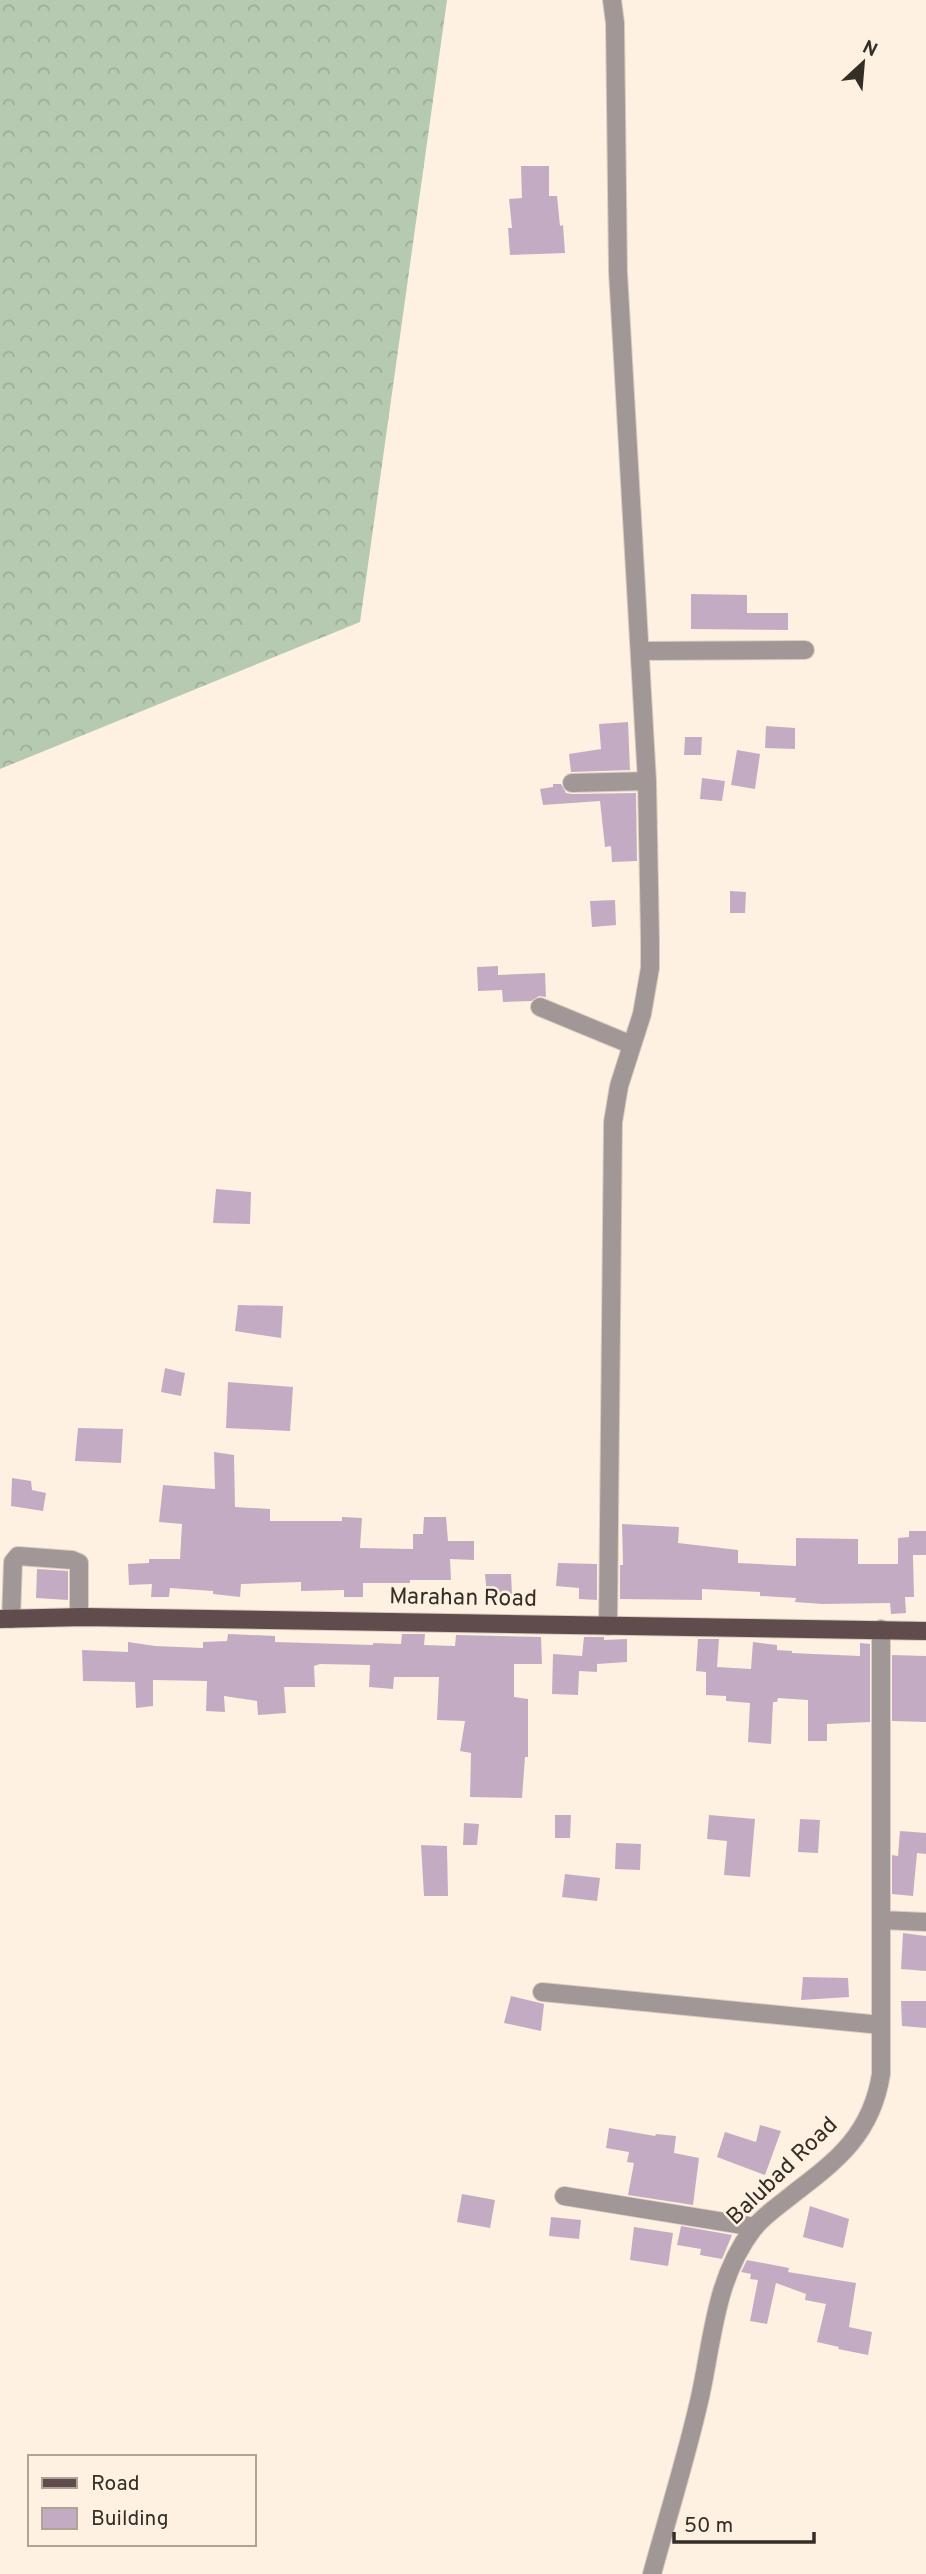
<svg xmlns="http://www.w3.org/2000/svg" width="926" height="2574" viewBox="0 0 926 2574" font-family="Overpass,sans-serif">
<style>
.forest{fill:url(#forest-crowns)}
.building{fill:#c3acc3}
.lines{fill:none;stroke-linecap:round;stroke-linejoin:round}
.minor-casing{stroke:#dacec0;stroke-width:20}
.major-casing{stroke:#dacec0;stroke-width:20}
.minor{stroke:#a29797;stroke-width:18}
.major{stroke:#604c4d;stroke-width:18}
.labels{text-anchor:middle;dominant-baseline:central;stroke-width:5;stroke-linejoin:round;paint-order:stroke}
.street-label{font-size:23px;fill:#342e27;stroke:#fef1e1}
</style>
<defs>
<pattern id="forest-crowns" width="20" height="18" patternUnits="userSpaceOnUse" patternTransform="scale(1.75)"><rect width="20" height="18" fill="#b5cab0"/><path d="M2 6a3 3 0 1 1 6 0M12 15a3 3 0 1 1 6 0" fill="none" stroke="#9cae97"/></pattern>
</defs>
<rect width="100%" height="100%" fill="#fef1e1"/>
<path class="forest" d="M0 0H447L360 622 0 769Z"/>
<path class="building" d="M521 166H549V196H557L560 226 563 225 565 253 510 255 508 228H512L509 199 522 198Z
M691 594 747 595V613H788V630L691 629Z
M628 722 630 770 571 772 569 754 601 749 599 724Z
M766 726 795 728V749L765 748Z
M685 737H702L701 755H684Z
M737 750 760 754 755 789 731 785Z
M702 778 725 781 722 801 700 799Z
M553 784H561L566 793 572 794 636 793 637 861 612 862 611 846 605 847 600 801 543 805 540 789 553 787Z
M730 891 746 892 745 913H730Z
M615 900 616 925 592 927 590 901Z
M498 966V975L545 973 546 997 539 996 531 1001 503 1002 502 990 478 991 477 967Z
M216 1189 251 1192 250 1224 213 1223Z
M238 1305 283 1306 281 1338 235 1331Z
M165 1368 185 1373 181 1396 161 1392Z
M228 1382 293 1387 290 1431 226 1428Z
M78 1428 123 1429 121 1463 75 1461Z
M214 1452 234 1455 235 1507 270 1509V1521H342V1517L362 1518 360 1548 413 1549V1534H423L424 1517H446L448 1541H474V1560L450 1559 451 1580H410V1583H363V1597H344V1590L301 1591V1582L241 1584 240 1597 213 1594V1591L170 1588 169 1597H151L152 1584 129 1585 128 1564 149 1563V1559H180L182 1524 159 1522 163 1485 215 1489Z
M12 1478 31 1481 32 1490 46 1493 43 1511 11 1506Z
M622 1524 679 1527 678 1543 738 1550V1563L796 1566V1538L858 1539V1564H898V1538L909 1537V1531H926V1555H913L914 1597H905L906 1613 891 1614 890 1603 822 1604 795 1602 796 1598 760 1596V1592L702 1589V1600L620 1599V1565H623Z
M558 1563 597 1564V1600L579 1599V1588L556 1586Z
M37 1569 68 1571V1600L36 1598Z
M485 1574H511L512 1594 487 1597Z
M228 1634 275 1636V1642L373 1645V1643L401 1644 402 1634H425L424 1645 455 1646 456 1635 541 1637 542 1664H514V1697L528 1699V1757H525L522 1798 470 1797 471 1753 460 1751 465 1721 437 1720 439 1677H394L393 1689 369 1687 370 1665 320 1664 314 1666 315 1687H284L286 1713 258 1715 257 1701 224 1696 225 1712 206 1711 207 1681 153 1680V1706L136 1708 135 1682 83 1681 82 1650 128 1652V1642L155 1646 203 1648V1642L227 1641Z
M584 1637H604V1640L627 1639V1662L597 1664V1672L579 1671 578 1695 552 1694 553 1654 582 1656Z
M698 1639H719L717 1667 751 1669 753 1642 777 1645V1650L792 1651V1653L860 1656V1643L870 1644V1722L827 1724V1741H808V1700L778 1698 777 1702H773L771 1744 748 1742 750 1703 726 1701V1696L706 1695V1672L696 1671Z
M892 1655 926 1656V1722L892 1721Z
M555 1815H571L570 1838H555Z
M709 1815 755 1819 750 1877 724 1875 727 1841 707 1839Z
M800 1819 820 1820 818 1853 798 1852Z
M464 1823 479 1824 477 1845H463Z
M900 1831 926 1833V1854L917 1853 913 1896 892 1894V1855L898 1856Z
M616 1843 641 1844 640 1870 615 1869Z
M421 1845 447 1846 448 1896H424Z
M565 1874 600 1878 597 1901 562 1897Z
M903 1933 926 1936V1971L901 1969Z
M803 1977 848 1978 849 1997 801 2000Z
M511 1996 544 2004 541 2031 504 2023Z
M901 2001H926V2028L902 2026Z
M760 2125 781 2131 765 2175 717 2157 725 2132 756 2142Z
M609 2128 655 2136 656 2134 676 2136 674 2153 699 2158 693 2205 628 2195 634 2163 627 2162 629 2152 606 2148Z
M462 2194 495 2200 490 2228 457 2222Z
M810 2206 849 2219 843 2248 803 2237Z
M551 2217 581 2220 579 2239 549 2236Z
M681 2226 732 2235 722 2259 700 2255 701 2249 677 2245Z
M634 2227 673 2233 668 2266 630 2260Z
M747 2260 789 2268 788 2272 856 2283 849 2327 872 2332 868 2355 838 2349 839 2347 817 2342 826 2304 805 2300 806 2294 776 2283 767 2324 750 2321 758 2280 750 2279 751 2274 741 2272Z"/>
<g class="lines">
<g class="minor-casing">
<path id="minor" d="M640 651 805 650
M572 783 647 781
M540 1007 632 1045
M11 1619 13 1562 18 1556 72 1560 79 1563V1617
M608 1626 613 1122 619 1086 642 1014 650 968V938L647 781 618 272 615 23 612 0
M881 1920 926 1922
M542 1992 881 2025
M564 2196 755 2227
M652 2574C667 2519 684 2465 697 2410 713 2347 712 2283 753 2229 764 2215 780 2205 793 2194 838 2160 872 2133 881 2074V1629"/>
</g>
<g class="major-casing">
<path id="major" d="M0 1619 84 1617 926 1631"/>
</g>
<use href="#minor" class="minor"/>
<use href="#major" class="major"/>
</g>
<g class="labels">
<g class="street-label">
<text transform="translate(463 1599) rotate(1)">Marahan Road</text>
<text transform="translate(783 2172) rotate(-44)">Balubad Road</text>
</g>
</g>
<rect x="28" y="2455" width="228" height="91" fill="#fef1e1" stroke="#ada397" stroke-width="2"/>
<rect x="42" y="2478" width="35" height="10" fill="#604c4d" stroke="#ada397" stroke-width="2"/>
<text x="91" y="2490" font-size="21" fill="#342e27">Road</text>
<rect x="42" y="2508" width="35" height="21" fill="#c3acc3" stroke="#ada397" stroke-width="2"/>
<text x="91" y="2525" font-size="21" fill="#342e27">Building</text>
<g transform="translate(863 63) rotate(26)" stroke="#fef1e1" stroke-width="5" paint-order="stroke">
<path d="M0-5L12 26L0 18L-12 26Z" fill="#342e27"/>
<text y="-10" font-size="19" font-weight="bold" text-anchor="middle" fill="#342e27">N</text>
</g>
<path d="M674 2532v10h140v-10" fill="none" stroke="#342e27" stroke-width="3.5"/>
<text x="684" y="2532" font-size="21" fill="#342e27" stroke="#fef1e1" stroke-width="5" paint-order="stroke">50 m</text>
</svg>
